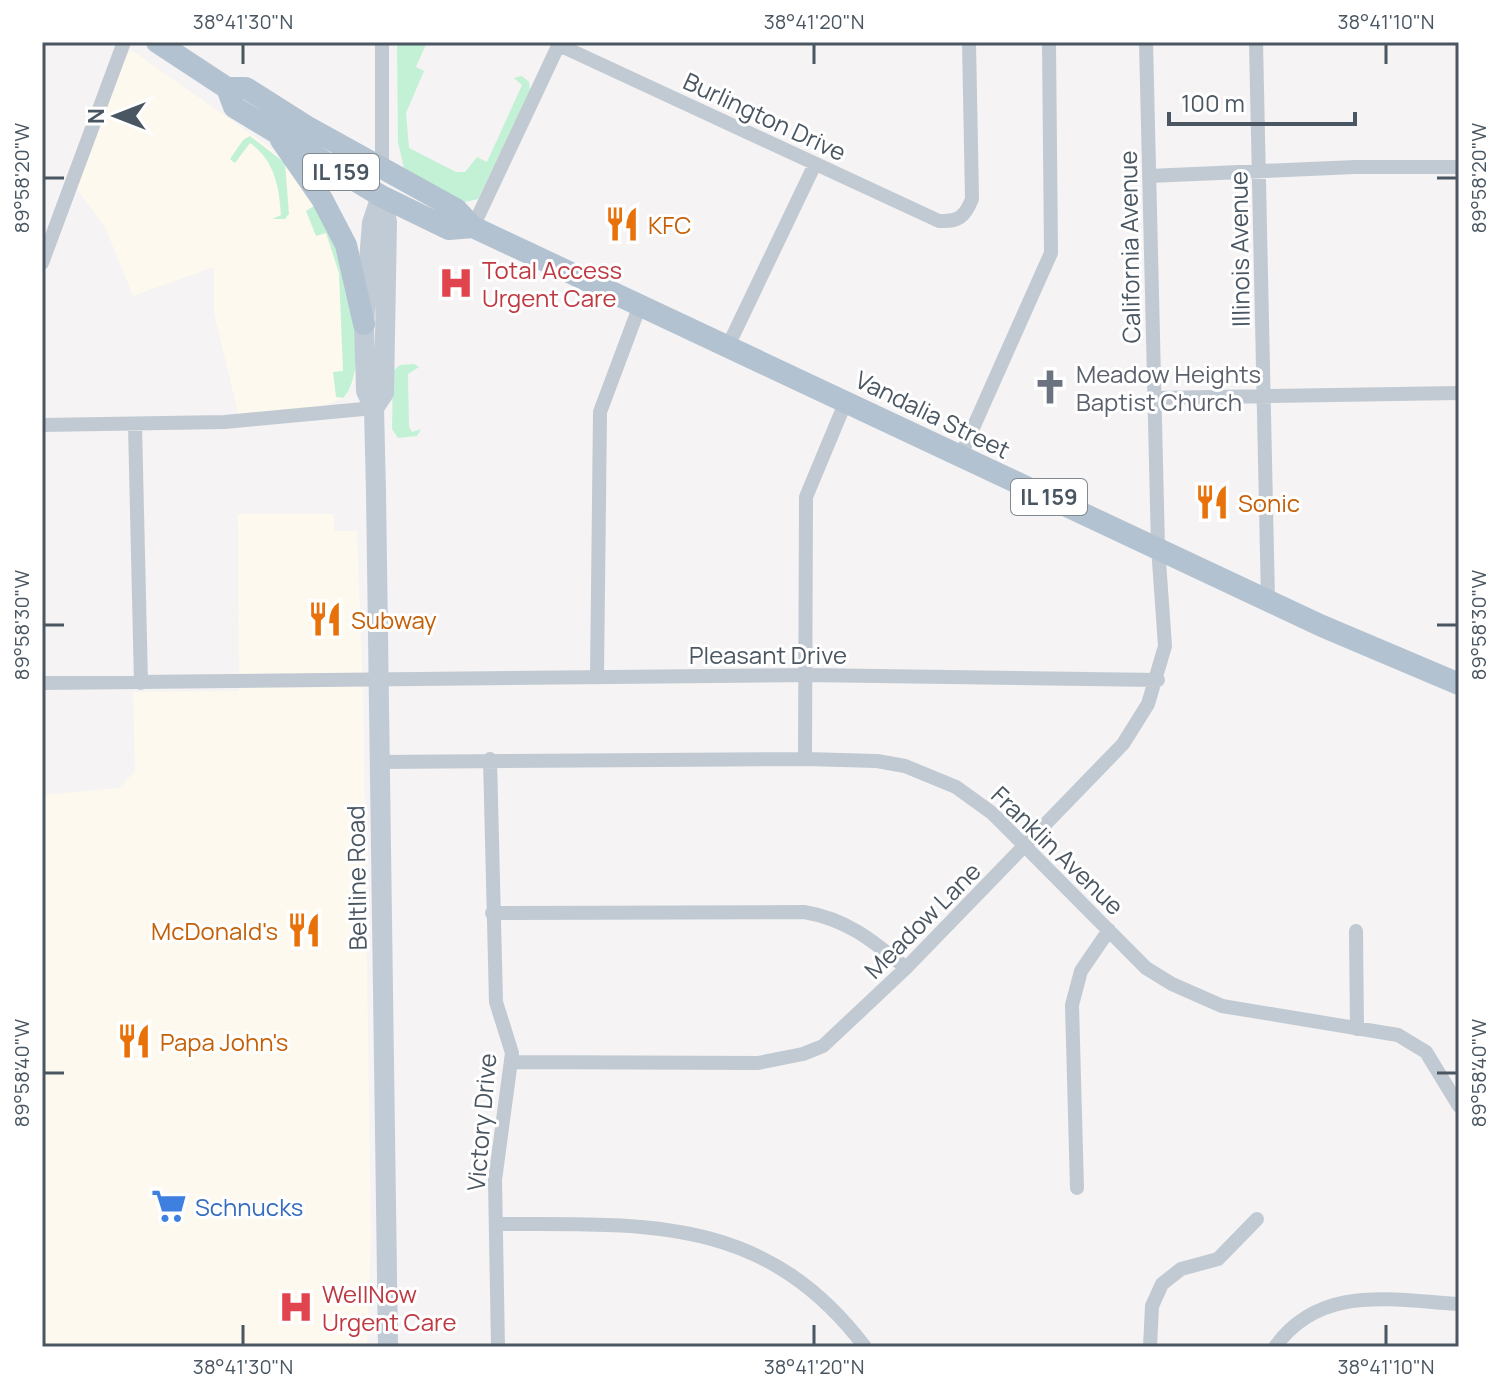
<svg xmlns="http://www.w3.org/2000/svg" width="1501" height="1389" viewBox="0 0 1501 1389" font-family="Manrope,sans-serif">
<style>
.commercial{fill:#fdf9ef}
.green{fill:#c3f1d5}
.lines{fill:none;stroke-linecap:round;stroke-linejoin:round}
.minor{stroke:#c1cad2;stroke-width:14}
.secondary{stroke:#c1cbd6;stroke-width:20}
.primary{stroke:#b3c2d1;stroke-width:22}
.ticks{fill:none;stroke:#4a5661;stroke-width:3}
.labels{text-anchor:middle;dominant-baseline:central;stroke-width:6;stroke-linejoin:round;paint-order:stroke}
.shield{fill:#fff;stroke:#808990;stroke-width:2}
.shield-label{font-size:22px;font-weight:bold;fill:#4a5661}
.street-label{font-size:24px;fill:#4a5661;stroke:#fff}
.food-label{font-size:24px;fill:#c56008;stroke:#fff;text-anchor:start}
.health-label{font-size:24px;fill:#be3a42;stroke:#fff;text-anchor:start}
.worship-label{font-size:24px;fill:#5b616d;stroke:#fff;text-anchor:start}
.shop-label{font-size:24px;fill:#366cbe;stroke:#fff;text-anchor:start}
.neatline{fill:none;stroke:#4a5661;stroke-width:3}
.ticks-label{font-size:20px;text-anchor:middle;fill:#4a5661}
</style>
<rect width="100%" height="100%" fill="#f5f3f3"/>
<path class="commercial" d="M133 51 269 147 284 162 338 237 358 374 345 398 317 408 239 417 214 313V267L133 296 105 227 76 188 107 103 128 53Z
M238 514H334V531H357L363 689 371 1238 367 1347H42V795L119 788 135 771 133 692 239 691Z"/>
<path class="green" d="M397 42H427L416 67 424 71 406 113 409 148 456 172H465L477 157 487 162 522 85 514 78 522 76 529 82 530 91 478 199 461 203 405 173 398 142Z
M250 136 285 163 289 214 285 219H272L281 215C279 187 275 161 250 143L235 163 230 159 243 140Z
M317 204C328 230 343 257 351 285 358 311 363 380 343 398L336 397 333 372 343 371 339 273 326 233 316 236 306 211Z
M414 364 419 367 408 374 409 427 412 432 421 429 417 436 398 438 392 429 393 371 400 365Z"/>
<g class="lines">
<path class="minor" d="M382 42V169
M1256 42 1268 600
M559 45 939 221C958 222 965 217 972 199L969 42
M1149 176 1355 167H1459
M473 227 560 42
M42 263 124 42
M728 346 815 164
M1154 398 1459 393
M42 425 225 422 374 408
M135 425 141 683
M961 455 1051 253 1049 42
M597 677 600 412 640 305
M42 683 806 675 1158 680
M490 759 496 1002 512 1053 495 1180 498 1347
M805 759 806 497 846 401
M380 762 805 759 877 761 905 766 956 787 992 813 1146 968 1172 984 1222 1006 1398 1035 1426 1052 1459 1106
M492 913 804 912C847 919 873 941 906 968
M1356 931 1357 1029
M512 1062 758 1063 803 1054 823 1046 906 968 1123 744 1148 704 1165 646 1158 547 1146 42
M1077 1188 1072 1005 1081 971 1109 930
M496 1224C647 1224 765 1215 865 1347
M1150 1347 1152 1306 1162 1284 1181 1269 1218 1259 1257 1219
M1275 1347C1320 1284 1391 1300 1459 1304"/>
<path class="secondary" d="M381 196 372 223 364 324 366 391 374 408 376 492 388 1347
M374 408 384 393 387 222 382 199"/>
<path class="primary" d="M157 42 227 88H246L306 126 456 209 473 227 1322 626 1459 684
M227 88 234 107 381 196 449 229 473 227
M281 140 322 199 346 245 364 324"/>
</g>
<path class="ticks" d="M243 44V64M814 44V64M1386 44V64M44 178H64M1437 178H1457M44 625H64M1437 625H1457M44 1073H64M1437 1073H1457M243 1325V1345M814 1325V1345M1386 1325V1345"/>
<defs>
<g id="restaurant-bare" transform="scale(2.76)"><path d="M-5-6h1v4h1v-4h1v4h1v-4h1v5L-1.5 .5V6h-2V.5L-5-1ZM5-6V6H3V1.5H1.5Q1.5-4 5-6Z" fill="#e8710a" stroke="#fff" stroke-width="2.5" paint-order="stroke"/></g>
<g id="hospital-bare" transform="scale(2.76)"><path d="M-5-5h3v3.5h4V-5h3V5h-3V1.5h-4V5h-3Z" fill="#e0444e" stroke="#fff" stroke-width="2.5" paint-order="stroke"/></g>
<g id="church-bare" transform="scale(2.76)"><path d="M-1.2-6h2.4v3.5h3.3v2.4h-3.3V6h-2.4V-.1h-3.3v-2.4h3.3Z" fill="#6b7280" stroke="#fff" stroke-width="2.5" paint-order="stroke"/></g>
<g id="supermarket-bare" transform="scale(2.76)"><path d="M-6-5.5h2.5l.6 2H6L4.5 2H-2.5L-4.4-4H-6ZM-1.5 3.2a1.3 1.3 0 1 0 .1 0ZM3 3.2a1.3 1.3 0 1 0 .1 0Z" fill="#3f7fe0" stroke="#fff" stroke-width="2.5" paint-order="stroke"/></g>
</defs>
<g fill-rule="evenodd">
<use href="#restaurant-bare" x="622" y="224"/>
<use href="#hospital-bare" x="456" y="283"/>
<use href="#church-bare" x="1050" y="387"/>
<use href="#restaurant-bare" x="1212" y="502"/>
<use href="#restaurant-bare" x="325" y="619"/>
<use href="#restaurant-bare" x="304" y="930"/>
<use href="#restaurant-bare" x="134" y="1041"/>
<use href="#supermarket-bare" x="169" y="1206"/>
<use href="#hospital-bare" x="296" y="1307"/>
</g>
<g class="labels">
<g class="shield">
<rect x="303" y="154" width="76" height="36" rx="6"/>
<rect x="1011" y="479" width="76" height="36" rx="6"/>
</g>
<g class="shield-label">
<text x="341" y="172">IL 159</text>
<text x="1049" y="497">IL 159</text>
</g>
<g class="street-label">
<text transform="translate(765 116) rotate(25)">Burlington Drive</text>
<text transform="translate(1129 247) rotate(-91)">California Avenue</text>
<text transform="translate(1239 249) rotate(-91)">Illinois Avenue</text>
<text transform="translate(933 414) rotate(26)">Vandalia Street</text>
<text x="768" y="654">Pleasant Drive</text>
<text transform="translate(1058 850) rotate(44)">Franklin Avenue</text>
<text transform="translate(356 878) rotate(-91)">Beltline Road</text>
<text transform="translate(922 920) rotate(-45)">Meadow Lane</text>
<text transform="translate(481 1122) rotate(-85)">Victory Drive</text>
</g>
<g class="food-label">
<text x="648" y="224">KFC</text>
<text x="1238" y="502">Sonic</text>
<text x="351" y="619">Subway</text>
<text x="278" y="930" text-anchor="end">McDonald's</text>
<text x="160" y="1041">Papa John's</text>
</g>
<g class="health-label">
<text x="482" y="269">Total Access<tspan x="482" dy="28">Urgent Care</tspan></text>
<text x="322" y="1293">WellNow<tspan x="322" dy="28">Urgent Care</tspan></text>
</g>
<g class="worship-label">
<text x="1076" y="373">Meadow Heights<tspan x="1076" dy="28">Baptist Church</tspan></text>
</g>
<g class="shop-label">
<text x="195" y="1206">Schnucks</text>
</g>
</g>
<rect width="1501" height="1389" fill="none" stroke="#ffffff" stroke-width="88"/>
<g transform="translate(116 116) rotate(270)" stroke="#ffffff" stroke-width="6" paint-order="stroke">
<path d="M0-6L14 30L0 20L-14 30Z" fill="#4a5661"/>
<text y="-12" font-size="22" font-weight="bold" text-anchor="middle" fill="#4a5661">N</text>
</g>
<path d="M1169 112v12h186v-12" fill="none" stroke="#4a5661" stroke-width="4"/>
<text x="1181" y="112" font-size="24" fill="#4a5661" stroke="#ffffff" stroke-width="6" paint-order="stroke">100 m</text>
<rect x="44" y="44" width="1413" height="1301" class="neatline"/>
<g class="ticks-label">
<text x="243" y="29">38°41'30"N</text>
<text x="814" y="29">38°41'20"N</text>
<text x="1386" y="29">38°41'10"N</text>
<text transform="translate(1479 178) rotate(-90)" y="7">89°58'20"W</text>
<text transform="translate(22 178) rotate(-90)" y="7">89°58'20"W</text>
<text transform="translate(1479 625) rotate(-90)" y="7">89°58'30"W</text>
<text transform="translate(22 625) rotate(-90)" y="7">89°58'30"W</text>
<text transform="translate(1479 1073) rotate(-90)" y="7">89°58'40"W</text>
<text transform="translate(22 1073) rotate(-90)" y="7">89°58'40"W</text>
<text x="243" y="1374">38°41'30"N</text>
<text x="814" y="1374">38°41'20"N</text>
<text x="1386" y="1374">38°41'10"N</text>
</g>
</svg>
